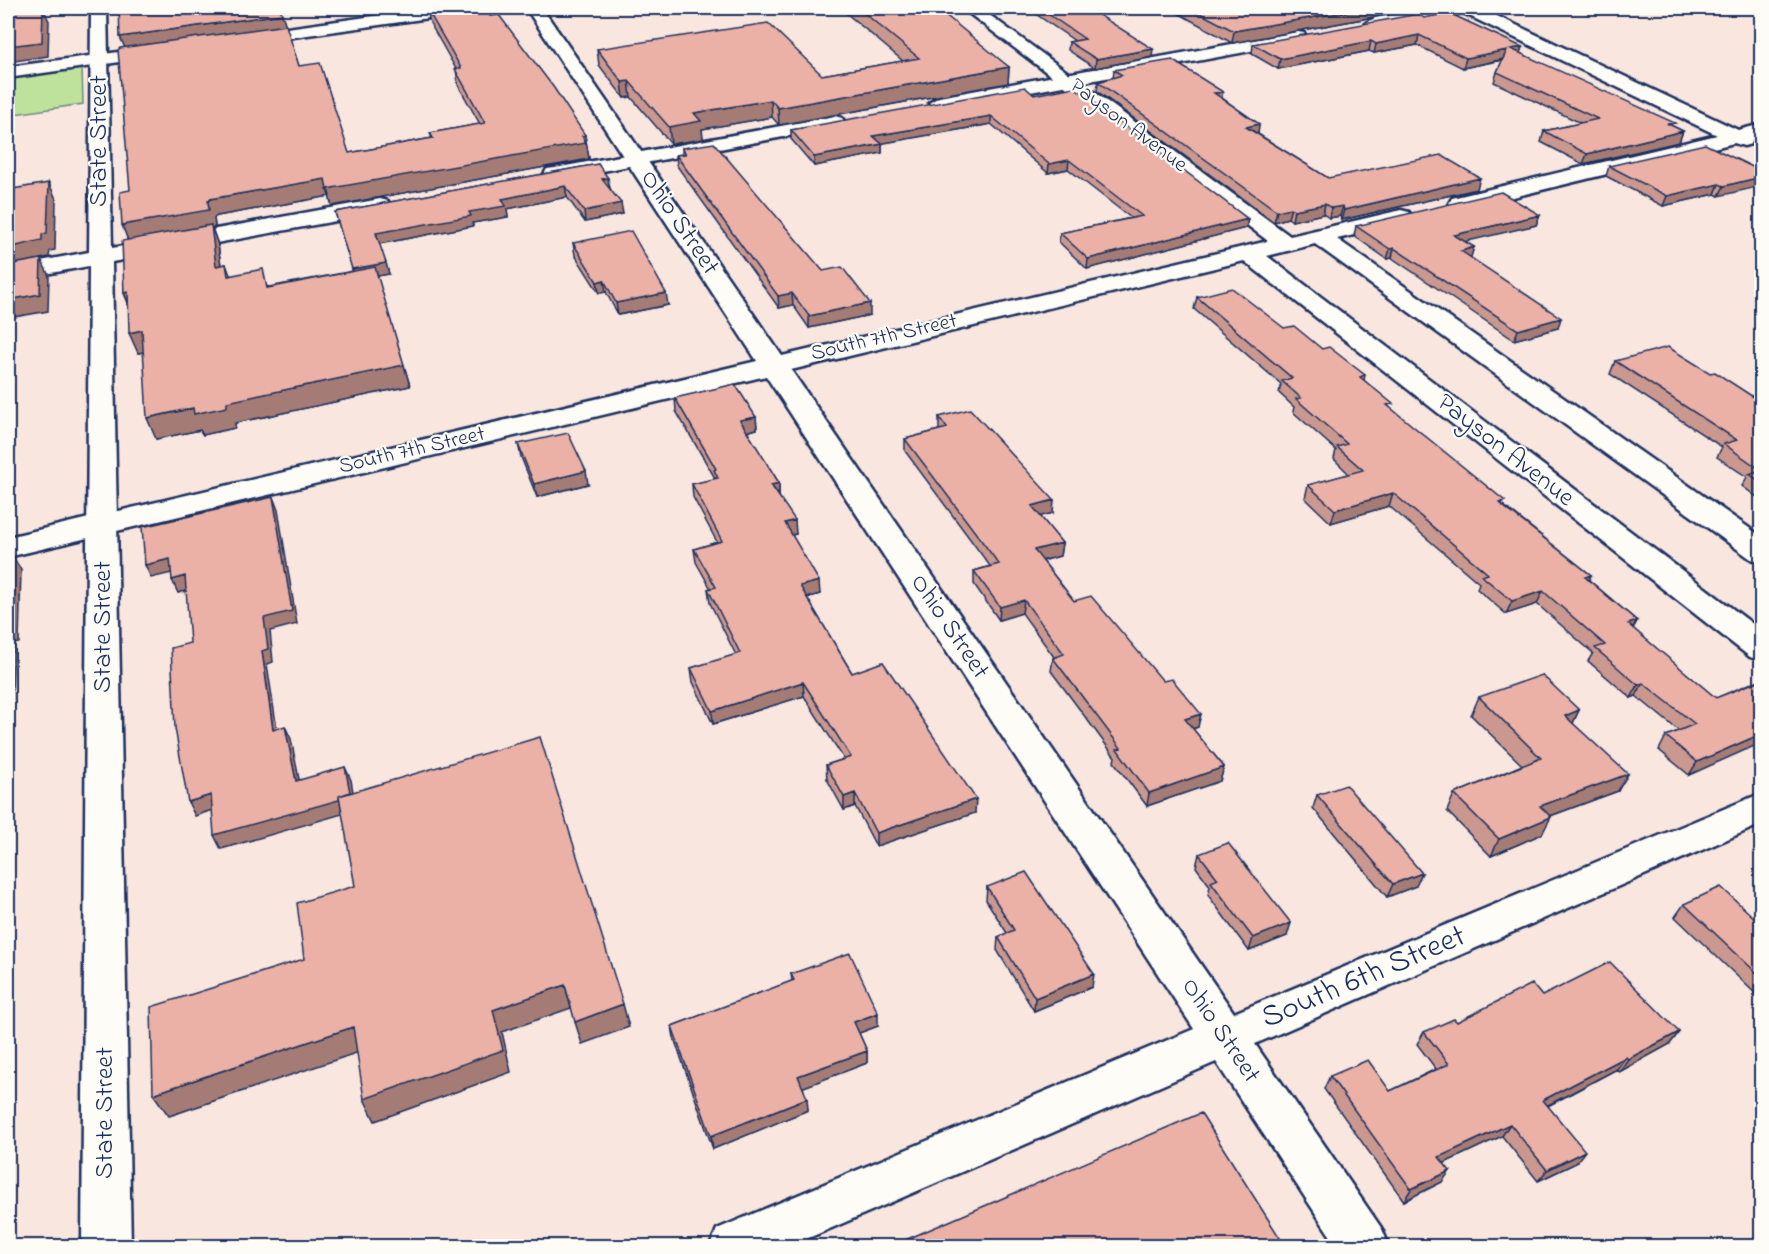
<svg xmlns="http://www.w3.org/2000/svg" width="1769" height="1254" viewBox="0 0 1769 1254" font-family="'Indie Flower',sans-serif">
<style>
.green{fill:#bee29c;stroke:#6c887d;stroke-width:1.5}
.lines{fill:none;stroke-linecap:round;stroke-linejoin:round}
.minor-casing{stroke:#1b2f5e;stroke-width:5}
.tertiary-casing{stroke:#1b2f5e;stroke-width:5}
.minor{fill:#fdfcf7;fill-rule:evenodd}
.tertiary{fill:#fdfcf7;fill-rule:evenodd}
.wall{fill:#ca988f;stroke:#1b2f5e;stroke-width:1.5}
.shaded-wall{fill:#a47c74;stroke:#1b2f5e;stroke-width:1.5}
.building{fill:#ebb1a6;stroke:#1b2f5e;stroke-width:1.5}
.labels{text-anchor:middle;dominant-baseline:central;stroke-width:4.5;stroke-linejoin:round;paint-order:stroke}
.far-street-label{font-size:22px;fill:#1b2f5e;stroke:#fdfcf7}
.street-label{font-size:26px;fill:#1b2f5e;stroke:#fdfcf7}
.near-street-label{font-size:32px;fill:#1b2f5e;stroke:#fdfcf7}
</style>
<rect width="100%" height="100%" fill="#f8e6df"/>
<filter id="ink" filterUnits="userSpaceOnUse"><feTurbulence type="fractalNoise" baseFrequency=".0167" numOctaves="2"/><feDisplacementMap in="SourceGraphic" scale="12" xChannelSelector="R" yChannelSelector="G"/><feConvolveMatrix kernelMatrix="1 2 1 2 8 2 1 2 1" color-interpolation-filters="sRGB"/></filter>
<g filter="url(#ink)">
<path class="green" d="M82 67 83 104 8 115V77Z"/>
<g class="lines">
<g class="minor-casing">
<path id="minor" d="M432 8H473L465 13 244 44 235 39 244 34Z
M526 8H542L782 356 1268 241 962 8H980L1290 236 1401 210 1409 212 1412 217 1409 222 1337 239 1762 537V562L1751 559 1315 244 1267 256 1762 631V661L1750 657 1244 261 791 370 1234 1013 1762 793V824L1255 1044 1382 1229 1389 1246H1337L1216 1062 790 1246H710L717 1229 1194 1029 766 376 8 557V537L757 361Z
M1459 8H1480L1738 130 1762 124V136L1753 138 1751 144 1744 146 1734 143 1460 210 1452 208 1449 203 1452 198 1717 135 1461 12Z
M163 46 172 51 169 55 8 78V67Z"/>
</g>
<g class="tertiary-casing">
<path id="tertiary" d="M91 8H107L112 248 380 199 388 201 391 206 388 211 380 213 112 262 131 1246H82L89 266 8 281V267L89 252Z
M1434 8H1469L1461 13 1375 28 1366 23 1375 18Z
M1298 32 1304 33 1307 37 1304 41 939 109 929 103 939 97Z
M835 116 842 118 845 122 842 126 555 180 547 179 544 174 547 169 555 168Z"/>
</g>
<use href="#minor" class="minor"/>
<use href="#tertiary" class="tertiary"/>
</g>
<path class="wall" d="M840 8H920L1009 67 1008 83 779 125 772 117 702 129 703 139 671 144 631 97 624 98 599 65 597 49 822 75 903 61Z
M1027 8H1088L1152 57 1095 68 1068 50 1069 42 1075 41Z
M1169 8H1396L1395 13 1232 43Z
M427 9 490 16 585 135 589 159 332 206 330 196 217 216 214 218 215 227 212 228 218 245 221 265 226 264 230 275 269 287 353 271 335 212 598 164 623 214 585 222 567 197 507 209 508 217 472 223 473 226 379 244 389 274 377 276 410 386 235 423V428L203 435 200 430 156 439 143 352 138 353 128 303 124 293 130 190 285 25 299 66 349 153 432 138 430 133 480 124 458 85 456 69 430 23Z
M1424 18 1522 47 1520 53 1683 131 1679 142 1583 164 1541 142 1544 131 1581 123 1494 82 1497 72 1503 60 1463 68 1417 45 1374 53 1369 51 1278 69 1252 54 1253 44Z
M1114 70 1222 98 1259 124 1258 134 1328 178 1477 189 1341 220 1340 216 1329 218 1323 214 1292 221 1288 218 1274 222 1097 91 1098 82 1113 78Z
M1034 95 1248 219 1246 228 1087 269 1059 242 1060 233 1131 218 1068 169 1048 173 991 124 881 143 882 144V153L814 166 791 139V130Z
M682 148 823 271 870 315 809 328 793 305 779 308 677 166 676 155 682 154Z
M1609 166 1761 171 1719 196 1715 194 1663 206 1606 176Z
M1540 215 1536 225 1464 241 1474 247 1470 258 1558 328 1514 340 1392 258 1387 259 1354 236 1356 226Z
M573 243 668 305 618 315 606 292 599 293 575 255Z
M1197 297 1284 328 1322 349 1365 375 1364 380 1391 409 1503 505 1591 575 1589 580 1637 621 1633 629 1716 698 1761 679 1689 775 1659 750 1666 736 1679 731 1636 696 1631 698 1588 661 1593 653 1537 604 1506 614 1477 589 1479 583 1389 506 1331 523 1305 498 1308 485 1349 474 1334 459 1336 450 1293 412 1294 407 1279 393 1281 384 1194 309Z
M1615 361 1710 373 1761 402V500L1742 486 1747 477 1717 457 1722 447 1610 374Z
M675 398 756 417 757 429 747 432 779 483V496L796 534 792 535 820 594 807 598 852 673 975 813 876 846 855 806 844 810 827 779 826 765 844 759 804 696 713 724 693 682 691 668 736 655 710 603 708 589H711L696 562 694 549 717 542 693 497 692 484 715 479V478L676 411Z
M939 417 1053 513 1040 516 1062 543 1060 556 1043 561 1074 601 1198 727 1193 729 1224 767 1220 781 1147 806 1114 762 1115 757 1051 671 1053 658 1054 657 1022 613 999 620 974 584V571L990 566 905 451V439L939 430Z
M518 444 588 484 537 497 521 457Z
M1479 697 1579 710 1573 723 1618 791 1550 816 1542 834 1491 856 1447 811 1454 794 1522 765 1471 715Z
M1317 795 1416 886 1387 897 1313 808Z
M1199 854 1287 936 1249 951 1208 895 1210 886 1196 867Z
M987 887 1092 987 1034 1011 997 950 998 937 1007 933 986 900Z
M1684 904 1761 924V997L1760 998 1675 917Z
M791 974 878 1026 859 1033 867 1051V1063L803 1087 808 1110 713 1149 674 1038 672 1026 792 981Z
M1542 996 1679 1032 1670 1044 1619 1072 1617 1069 1548 1106 1576 1163 1538 1181 1502 1136 1444 1163 1442 1182 1404 1201 1324 1089 1330 1076 1390 1091 1436 1069 1417 1044 1424 1032Z"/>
<path class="shaded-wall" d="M43 8 49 21 48 56 8 62V46Z
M1368 8H1396L1395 13 1232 43 1234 31Z
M282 14 286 26 125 48 120 37Z
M1419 35 1417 45 1374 53 1376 44Z
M1371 41 1369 51 1278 69 1280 59Z
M1522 47 1519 56 1511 49Z
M1153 49 1152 57 1095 68 1096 59Z
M1507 50 1504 59 1463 68 1466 58Z
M1009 67 1008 83 779 125 778 108Z
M629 81 631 97 624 98 622 82Z
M1223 92 1221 101 1214 93Z
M771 100 772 117 702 129 703 139 671 144 669 127 694 113Z
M991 116V124L873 145V136Z
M1259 124 1258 134 1246 127Z
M1683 131 1679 142 1583 164 1587 154Z
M585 135 589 159 332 206 327 189Z
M882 144V153L814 166V157Z
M1069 160 1068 169 1048 173 1049 164Z
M1761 177V186L1719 196 1724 186Z
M608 178 610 189 602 179Z
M1480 178 1477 189 1341 220 1344 210Z
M325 179 330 196 217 216 214 218 215 227 212 228 218 245 224 286 216 266 129 243 122 225 208 201 210 199Z
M49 183 56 199 55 250 50 251 49 257 8 267V248L42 234Z
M1719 184 1715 194 1663 206 1667 196Z
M565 186 567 197 507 209 508 217 472 223 473 226 379 244 376 233 502 199Z
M621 203 623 214 585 222 584 211Z
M1325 204 1323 214 1292 221 1294 210Z
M1343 206 1340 216 1329 218 1331 208Z
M1291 208 1288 218 1274 222 1277 211Z
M1540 215 1536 225 1451 245 1454 235Z
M1248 219 1246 228 1087 269 1088 259Z
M1474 247 1471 257 1457 261 1461 251Z
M1394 248 1392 258 1387 259 1390 249Z
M41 259 49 276 48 311 8 318V300Z
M386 263 389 274 356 280 352 269Z
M604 280 606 292 599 293 597 282Z
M128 292 133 313 124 293Z
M666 293 668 305 618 315 616 303Z
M792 293 793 305 779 308 778 296Z
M870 303V315L809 328V316Z
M1561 318 1558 328 1514 340 1518 330Z
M142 330 151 351 138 353 129 333Z
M404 365 410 386 235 423V428L203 435 200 430 156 439 147 418Z
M756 417 757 429 741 433 740 420Z
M586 471 588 484 537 497 534 484Z
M779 483V496L771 485Z
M1393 493 1389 506 1331 523 1335 510Z
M273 497 278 510 297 624 270 631 273 662 267 664 279 743 273 730 262 651Z
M1054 500 1053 513 1031 519 1032 506Z
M795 520 796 534 786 536 785 523Z
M1062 543 1060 556 1033 563 1034 550Z
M12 555 21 570 19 643 14 644 10 755H8V629Z
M170 559 176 572 151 578 145 565Z
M1591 575 1585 588V577Z
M185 576 192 589 178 593 172 580Z
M819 581 820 594 801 599 800 586Z
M1543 591 1537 604 1506 614 1512 601Z
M1024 600 1022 613 999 620 1000 607Z
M1637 621 1630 634 1628 624Z
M803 682 804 696 713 724 712 711Z
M1643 683 1636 696 1631 698 1638 685Z
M1579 710 1571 727 1565 716Z
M1201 714 1198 727 1182 732 1185 719Z
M285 726 291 739 302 794 296 781Z
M1761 734V743L1689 775 1697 762Z
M345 767 351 780 356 810 221 849 214 835Z
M1224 767 1220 781 1147 806 1149 793Z
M1628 774 1618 791 1531 823 1540 806Z
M855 793V806L844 810V797Z
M211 795 218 808 195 816 188 802Z
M976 799 975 813 876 846V833Z
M1551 817 1542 834 1491 856 1499 839Z
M1422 873 1416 886 1387 897 1393 884Z
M1291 923 1287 936 1249 951 1253 938Z
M1094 974 1092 987 1034 1011 1035 998Z
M565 985 571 1008 502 1032 511 1072 375 1121 364 1099 493 1010Z
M623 1004 629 1027 582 1044 575 1022Z
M878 1013V1026L854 1035V1022Z
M353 1027 365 1050 169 1116 153 1094Z
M1679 1032 1670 1044 1619 1072 1628 1059Z
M867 1051V1063L799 1089 798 1076Z
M1626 1057 1617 1069 1535 1112 1543 1100Z
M807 1098 808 1110 713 1149 711 1136Z
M1510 1124 1502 1136 1432 1169 1439 1157Z
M1585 1151 1576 1163 1538 1181 1547 1170Z
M1450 1171 1442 1182 1404 1201 1411 1189Z"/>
<path class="building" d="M8 8H20V10L43 8 42 42 8 46Z
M119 8H280L282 14 120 37Z
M435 8H461L464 13 486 10 490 16 499 15 554 88 585 135 582 136 586 143 327 189 325 179 210 199 208 201 209 210 122 225 120 192 130 190 118 50 120 48 286 25 299 66 320 63 349 153 433 138 430 133 485 123 455 69 461 68 427 9Z
M858 8H920L925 11 938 9 1009 67 778 108 771 100 694 113 701 121 669 127 629 81 622 82 597 49 768 23 822 75 919 58Z
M1039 8H1088L1153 49 1096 59 1069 42 1085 39Z
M1190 8H1368L1234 31Z
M1449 13 1522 47 1511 49 1675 123 1668 124 1683 131 1587 154 1544 131 1598 119 1497 72 1507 50 1466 58 1419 35 1376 44 1371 41 1280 59 1253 44 1418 14 1424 18Z
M1172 60 1223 92 1214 93 1259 124 1246 127 1328 178 1441 155 1480 178 1344 210 1343 206 1331 208 1325 204 1294 210 1291 208 1277 211 1098 82 1122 75 1114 70Z
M1025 87 1034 95 1074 87 1248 219 1088 259 1060 233 1142 216 1069 160 1049 164 991 116 873 136 882 144 814 157 791 130Z
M714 143 823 271 842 267 870 303 809 316 792 293 778 296 676 155 686 154 682 148Z
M1705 144 1761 171V177L1724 186 1719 184 1667 196 1609 166Z
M598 164 608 178 602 179 621 203 584 211 565 186 502 199 506 206 469 212 471 216 376 233 386 263 352 269 335 212Z
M49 183 47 233 42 234V240L8 248V200L13 199V189Z
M1501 192 1540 215 1454 235 1474 247 1461 251 1561 318 1518 330 1394 248 1390 249 1356 226Z
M211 225 216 266 226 264 228 276 263 269 267 288 375 267 404 365 227 402V407L194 414 193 408 147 418 142 330 129 333 128 292 124 293 122 241Z
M631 231 666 293 616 303 604 280 597 282 573 243Z
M41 259 40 294 8 300V265Z
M1232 288 1284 328 1294 326 1322 349 1329 347 1365 375 1360 377 1393 404 1387 405 1505 501 1499 503 1591 575 1585 577 1637 621 1628 624 1716 698 1761 680V734L1697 762 1666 736 1695 724 1643 683 1638 685 1595 648 1605 645 1543 591 1512 601 1482 576 1488 574 1393 493 1335 510 1308 485 1363 470 1337 447 1347 444 1296 399 1301 398 1282 381 1292 378 1197 297Z
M1668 347 1710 373 1715 372 1761 402V470L1724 444 1737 440 1615 361Z
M735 384 756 417 740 420 779 483 771 485 795 520 785 523 819 581 800 586 852 673 883 662 976 799 876 833 855 793 844 797 826 765 851 757 803 682 712 711 691 668 740 653 708 589 716 587 694 549 722 541 692 484 718 478 714 470 716 469 675 398Z
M970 409 1054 500 1032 506 1062 543 1034 550 1074 601 1091 596 1163 681 1172 679 1201 714 1185 719 1224 767 1149 793 1117 749 1121 748 1053 658 1064 654 1024 600 1000 607 974 571 999 564 905 439 947 428 939 417Z
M568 433 586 471 534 484 518 444Z
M1761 470V482L1749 474Z
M273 497 292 611 264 618 268 649 262 651 273 730 285 726 296 781 345 767 350 792 339 796V800L214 835 211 795 188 802 175 728 171 648 190 643 185 576 172 580 170 559 145 565 142 527Z
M12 555 10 628 8 629V556Z
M1542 675 1579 710 1565 716 1628 774 1540 806 1551 817 1499 839 1454 794 1541 758 1479 697Z
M540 737 623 1004 575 1022 565 985 493 1010 503 1050 364 1099 353 1027 153 1094 151 1007 304 959 297 903 355 886 339 796Z
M1346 785 1422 873 1393 884 1317 795Z
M1228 843 1291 923 1253 938 1211 882 1218 879 1199 854Z
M1026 872 1094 974 1035 998 998 937 1014 930 987 887Z
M1721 887 1761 924V977L1684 904Z
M850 953 878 1013 854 1022 867 1051 798 1076 807 1098 711 1136 672 1026 794 980 791 974Z
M1610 962 1679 1032 1628 1059 1626 1057 1543 1100 1585 1151 1547 1170 1510 1124 1439 1157 1450 1171 1411 1189 1330 1076 1368 1060 1390 1091 1449 1064 1424 1032 1454 1019 1457 1022 1532 984 1542 996Z
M1201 1113 1285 1246H897L896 1244Z"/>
</g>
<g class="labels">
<g class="far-street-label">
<text transform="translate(1128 126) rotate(37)">Payson Avenue</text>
<text transform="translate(884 338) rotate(-13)">South 7th Street</text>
<text transform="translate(412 451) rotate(-13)">South 7th Street</text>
</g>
<g class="street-label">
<text transform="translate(100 141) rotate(-90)">State Street</text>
<text transform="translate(679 223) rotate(56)">Ohio Street</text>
<text transform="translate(1505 451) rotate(38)">Payson Avenue</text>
<text transform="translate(104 627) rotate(-90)">State Street</text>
<text transform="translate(949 627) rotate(56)">Ohio Street</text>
<text transform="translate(1220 1031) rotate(56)">Ohio Street</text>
<text transform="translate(106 1113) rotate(-90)">State Street</text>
</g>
<g class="near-street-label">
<text transform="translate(1364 978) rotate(-23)">South 6th Street</text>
</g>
</g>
<rect width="1769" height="1254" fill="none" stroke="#fdfcf7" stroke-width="30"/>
<rect x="15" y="15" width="1739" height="1224" fill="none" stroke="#1b2f5e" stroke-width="2" filter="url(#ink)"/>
</svg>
